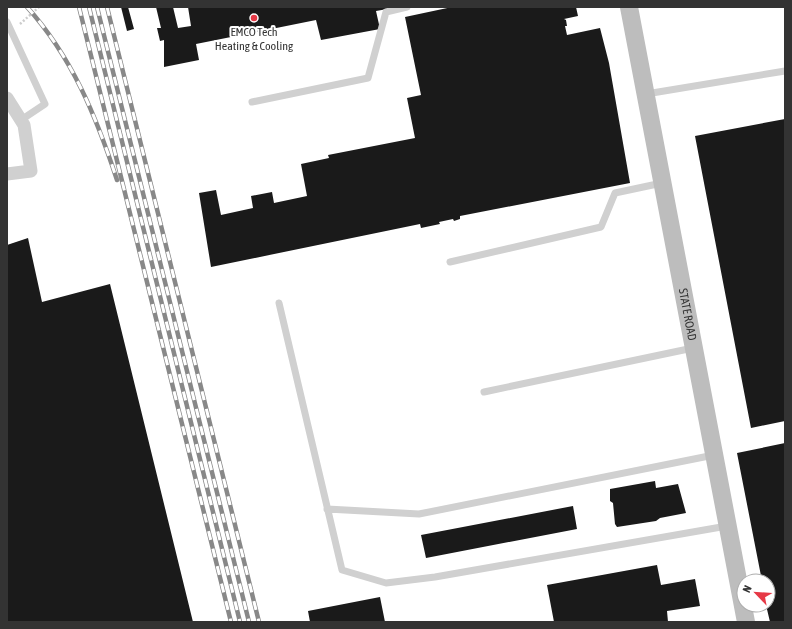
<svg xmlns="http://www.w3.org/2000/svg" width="792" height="629" viewBox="0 0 792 629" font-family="'Asap Condensed',sans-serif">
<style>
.building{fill:#1a1a1a}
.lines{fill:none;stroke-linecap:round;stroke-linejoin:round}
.path{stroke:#cdcdcd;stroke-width:2.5;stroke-dasharray:2 2;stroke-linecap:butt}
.service{stroke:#d0d0d0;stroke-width:7}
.minor{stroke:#d0d0d0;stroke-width:13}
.secondary{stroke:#bdbdbd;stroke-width:18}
.rail-casing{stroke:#888;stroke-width:4.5}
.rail{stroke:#fff;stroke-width:3;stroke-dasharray:9;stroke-linecap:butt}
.poi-dot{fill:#e63946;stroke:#fff;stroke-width:1.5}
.labels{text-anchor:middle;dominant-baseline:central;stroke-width:4;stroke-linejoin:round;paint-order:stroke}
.poi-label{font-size:12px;fill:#333;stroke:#fff}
.street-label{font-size:12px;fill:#333;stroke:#fff}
</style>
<rect width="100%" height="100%" fill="#fff"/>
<path class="building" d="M121 7H128L134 29 127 31Z
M156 7H173L178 28 191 26 188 7 393 8 376 11 380 29 321 40 316 20 196 44 199 60 164 67V40L160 41 157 28H161Z
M452 7H576L578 16 564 19 566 20 567 26H565L567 35 600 28 609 63 630 183 460 216V219L454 221 453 219 439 222 440 224 421 228 420 224 211 267 199 193 216 190 221 215 253 208 251 196 272 192 274 203 307 196 301 164 329 158 328 155 415 138 407 98 421 95 405 17Z
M785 119V421L751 428 695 136Z
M28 238 42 302 110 284 193 622H7V245Z
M785 443V621L770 622 766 605H768V581H762L737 453Z
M655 481 656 488 678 484 686 513 660 518 656 521 617 527 615 524 613 503 610 501V489Z
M573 506 577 529 426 558 421 535Z
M657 565 661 585 695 579 700 606 667 611 668 622H554L547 585Z
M380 597 385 622H310L308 611Z"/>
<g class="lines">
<path class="path" d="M20 24 39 7"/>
<path class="service" d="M7 22 45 104 21 120
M646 94 785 71
M252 102 368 78 386 12 407 7
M450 262 601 227 615 193 662 183
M279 303 342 570 386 583 435 577 727 526
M484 392 693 348
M327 509 419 514 714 455"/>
<path class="minor" d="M7 98 24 125 31 171 7 174"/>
<path class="secondary" id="s1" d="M629 7 746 622"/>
<g class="rail-casing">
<path id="rail" d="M27 7C72 57 96 116 117 180
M79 7 231 622
M89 7 240 622
M97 7 249 622
M107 7 259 622"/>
</g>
<use href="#rail" class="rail"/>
</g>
<circle class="poi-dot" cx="254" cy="18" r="4"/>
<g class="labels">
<g class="poi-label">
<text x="254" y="32">EMCO Tech<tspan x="254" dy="14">Heating &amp; Cooling</tspan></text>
</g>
<g class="street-label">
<text stroke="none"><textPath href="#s1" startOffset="313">STATE ROAD</textPath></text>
</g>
</g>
<rect width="792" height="629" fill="none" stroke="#333333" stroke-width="16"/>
<g transform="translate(756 593) rotate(295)"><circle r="19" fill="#ffffff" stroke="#adadad"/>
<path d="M0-3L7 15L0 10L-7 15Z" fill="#e63946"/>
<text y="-6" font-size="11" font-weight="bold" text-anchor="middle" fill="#333333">N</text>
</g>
</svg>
